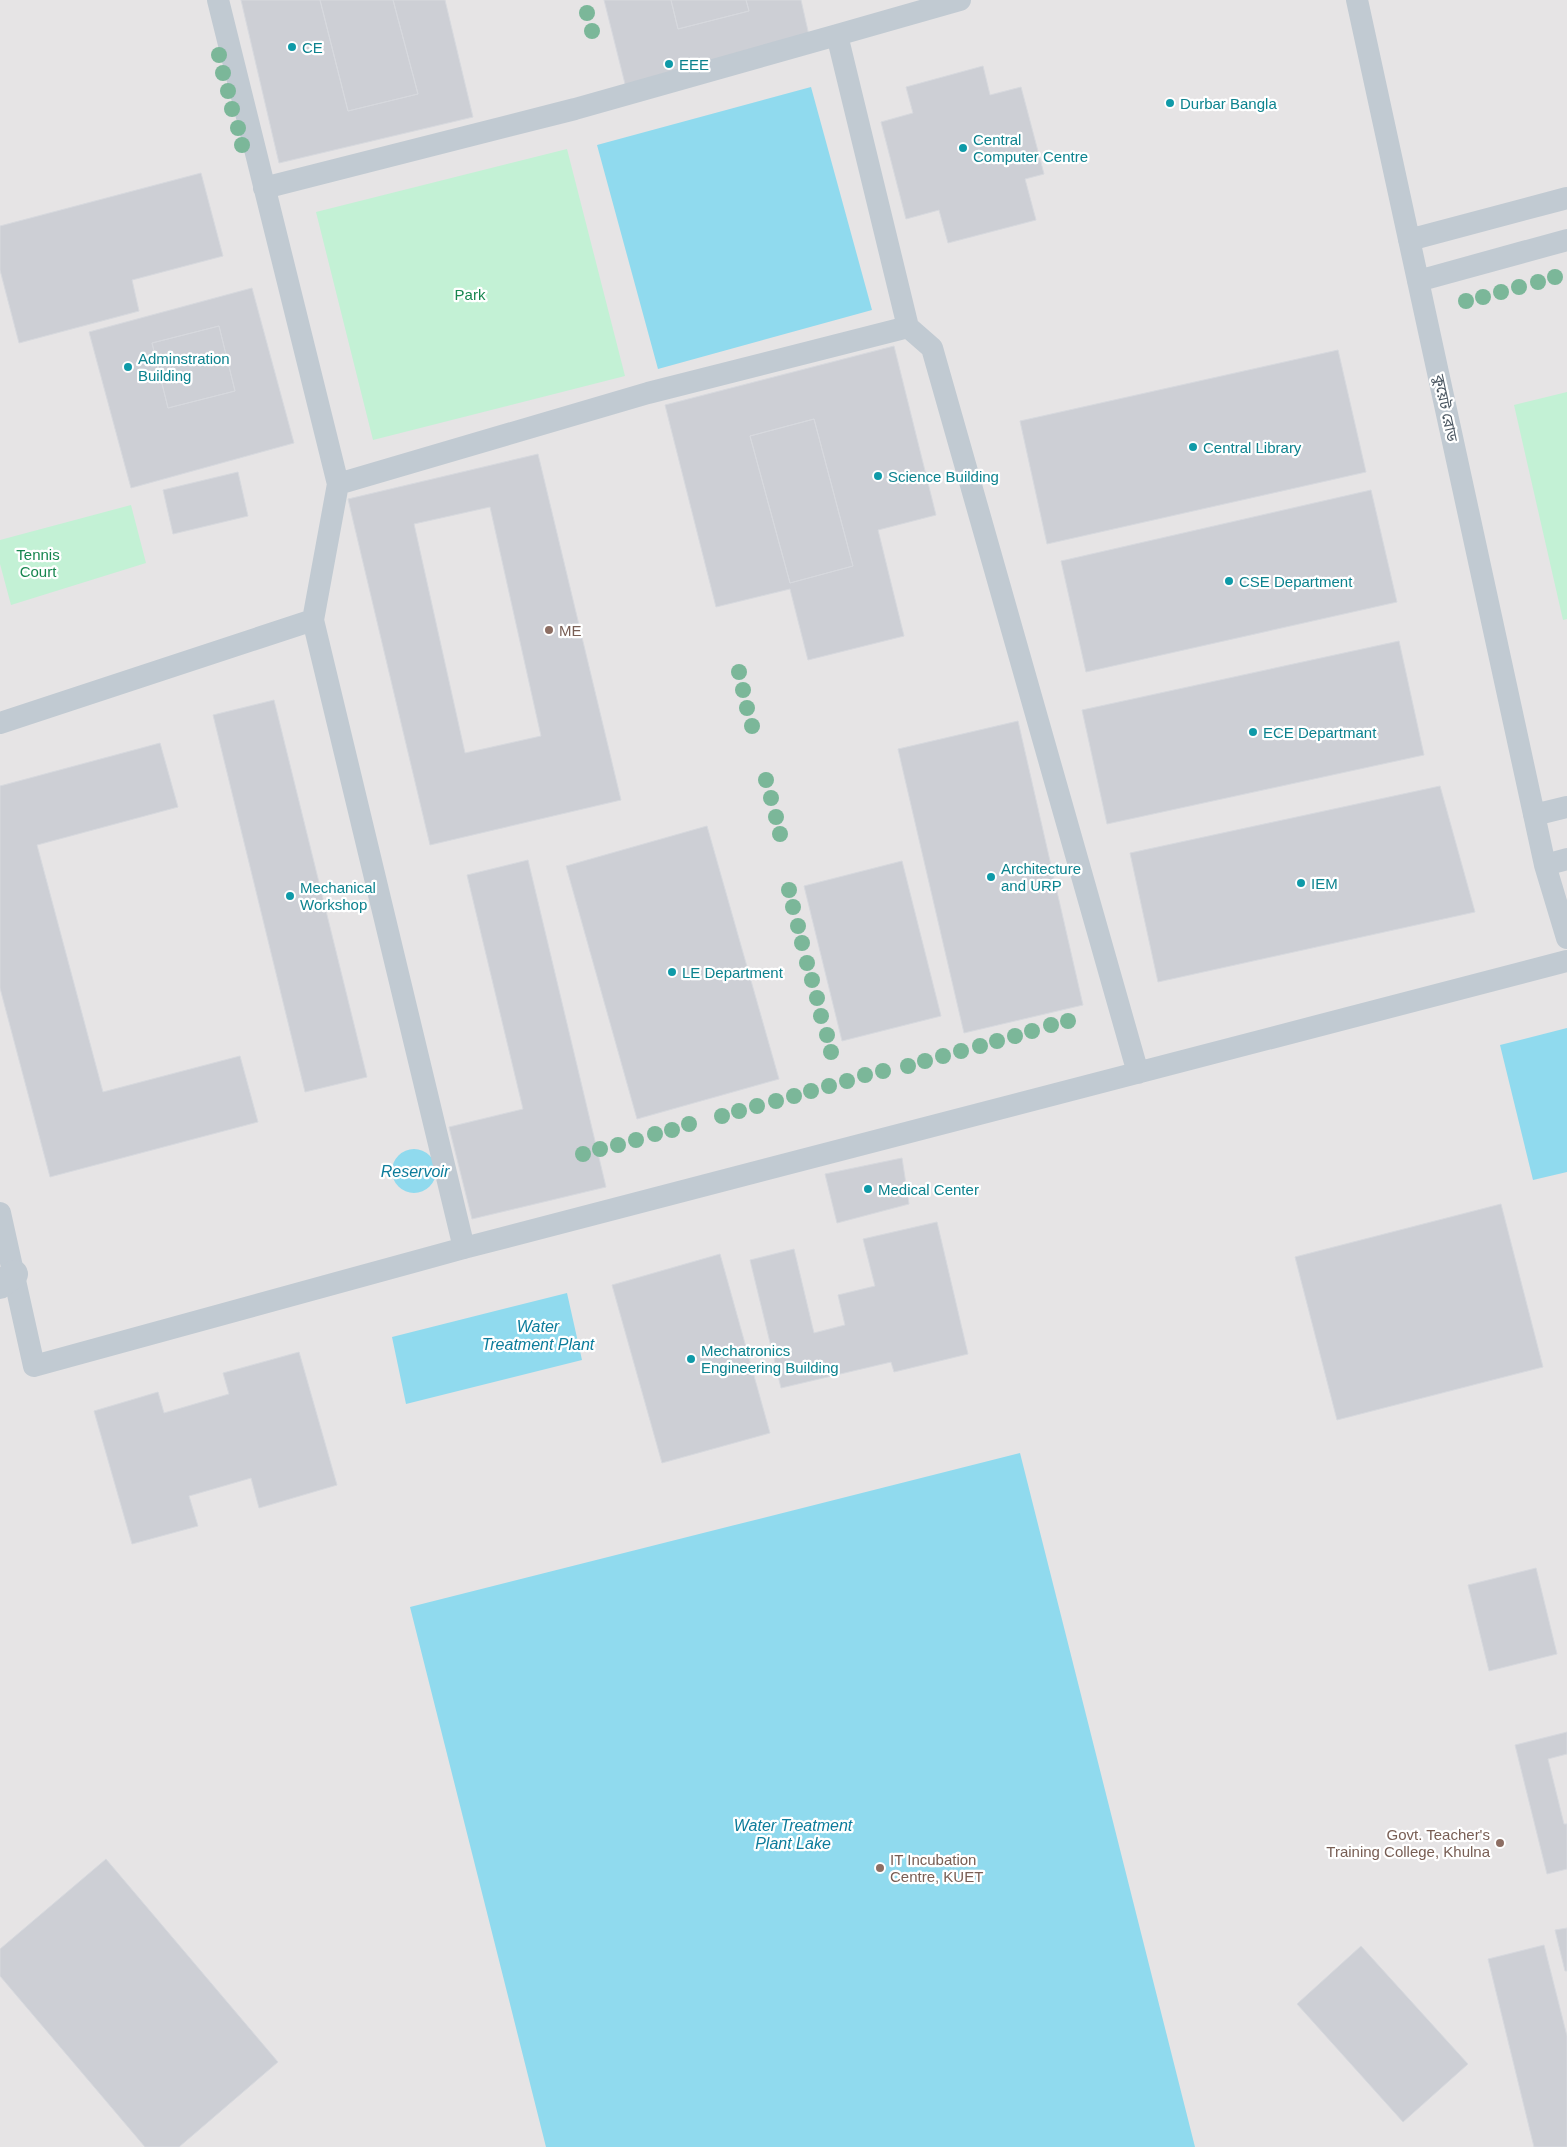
<svg xmlns="http://www.w3.org/2000/svg" width="1567" height="2147" viewBox="0 0 1567 2147" font-family="Arial,'Noto Sans Bengali',sans-serif">
<style>
.education{fill:#e6e4e5}
.green{fill:#c3f1d5}
.water{fill:#90daee}
.building{fill:#cdcfd5;stroke:#d7d9de;fill-rule:evenodd}
.lines{fill:none;stroke-linecap:round;stroke-linejoin:round}
.lane{stroke:#c1cad2;stroke-width:22}
.street{stroke:#c1cad2;stroke-width:28}
.tree{fill:#7bb799}
.culture-dot{fill:#0f9aa8;stroke:#fff;stroke-width:2}
.education-dot{fill:#8d6e63;stroke:#fff;stroke-width:2}
.labels{text-anchor:middle;dominant-baseline:central;stroke-width:4.5;stroke-linejoin:round;paint-order:stroke}
.culture-label{font-size:15px;fill:#0d838f;stroke:#fff;text-anchor:start}
.park-label{font-size:15px;fill:#17864f;stroke:#fff}
.street-label{font-size:15px;fill:#4a5661;stroke:#fff}
.education-label{font-size:15px;fill:#785e54;stroke:#fff;text-anchor:start}
.water-label{font-size:16px;font-style:italic;fill:#0c7c9b;stroke:#fff}
</style>
<rect width="100%" height="100%" fill="#f5f3f3"/>
<path class="education" d="M0 0H1567V2147H0Z"/>
<path class="green" d="M567 149 625 376 373 440 316 212Z
M1567 392V619L1563 620 1514 405Z
M131 505 146 563 11 605 0 564V540Z"/>
<path class="water" d="M811 87 872 310 658 369 597 145Z
M1567 1028V1172L1533 1180 1500 1045Z
M392 1171a22 22 0 1 1 44 0a22 22 0 1 1-44 0Z
M567 1293 582 1360 406 1404 392 1337Z
M1020 1453 1195 2147H546L410 1607Z"/>
<path class="building" d="M241 0H320L348 111 418 94 393 0H445L473 117 279 163Z
M320 0H393L418 94 348 111Z
M604 0H671L678 29 749 11 746 0H801L810 40 626 88Z
M671 0H746L749 11 678 29Z
M983 66 990 95 1021 87 1044 174 1025 179 1036 220 948 243 939 210 906 219 881 122 913 113 906 87Z
M201 173 223 256 132 280 139 311 19 343 0 270V226Z
M252 288 294 443 131 488 89 332ZM219 326 235 391 168 408 152 343Z
M219 326 235 391 168 408 152 343Z
M894 346 936 515 878 530 904 636 808 660 790 589 716 607 665 405ZM814 419 853 566 790 583 750 436Z
M1338 350 1366 472 1047 544 1020 421Z
M814 419 853 566 790 583 750 436Z
M538 454 621 800 430 845 348 499ZM490 507 541 736 465 753 414 524Z
M238 472 248 516 173 534 163 490Z
M1371 490 1397 602 1086 672 1061 561Z
M1399 641 1424 755 1107 824 1082 710Z
M274 700 367 1077 305 1092 213 715Z
M1018 721 1083 1005 964 1033 898 749Z
M160 743 178 807 37 845 103 1092 240 1056 258 1122 50 1177 0 988V786Z
M1440 786 1475 912 1158 982 1130 853Z
M707 826 779 1079 637 1119 566 866Z
M528 860 606 1187 472 1219 449 1127 523 1109 467 875Z
M902 861 941 1016 842 1041 804 886Z
M902 1158 909 1204 837 1223 825 1174Z
M1501 1204 1543 1367 1337 1420 1295 1257Z
M937 1222 968 1354 894 1372 891 1362 781 1388 750 1260 794 1249 814 1333 845 1325 838 1295 875 1286 863 1239Z
M720 1254 770 1433 662 1463 612 1285Z
M299 1352 337 1485 259 1508 251 1478 189 1496 198 1526 132 1544 94 1411 158 1392 164 1413 229 1394 223 1373Z
M1536 1568 1557 1654 1489 1671 1468 1585Z
M1567 1732V1754L1548 1759 1564 1824H1567V1869L1547 1874 1515 1745Z
M106 1859 278 2062 179 2147H145L0 1976V1949Z
M1567 1928V1971H1565L1555 1930Z
M1544 1945 1567 2036V2147H1534L1488 1959Z
M1361 1946 1468 2064 1403 2122 1297 2004Z"/>
<g class="lines">
<path class="lane" d="M1357 0 1545 865 1567 938
M264 188 575 109 837 35
M1409 240 1567 198
M1418 281 1567 240
M908 327 932 348 1138 1073
M338 484 648 393 908 327 837 35 960 0
M313 620 464 1248
M0 723 313 620 338 484 218 0
M1534 815 1567 807
M1545 865 1567 859
M0 1213 34 1366 464 1248 1567 961"/>
<path class="street" d="M0 1285 14 1274"/>
</g>
<g class="tree">
<circle cx="587" cy="13" r="8"/>
<circle cx="592" cy="31" r="8"/>
<circle cx="219" cy="55" r="8"/>
<circle cx="223" cy="73" r="8"/>
<circle cx="228" cy="91" r="8"/>
<circle cx="232" cy="109" r="8"/>
<circle cx="238" cy="128" r="8"/>
<circle cx="242" cy="145" r="8"/>
<circle cx="1555" cy="277" r="8"/>
<circle cx="1538" cy="282" r="8"/>
<circle cx="1519" cy="287" r="8"/>
<circle cx="1501" cy="292" r="8"/>
<circle cx="1483" cy="297" r="8"/>
<circle cx="1466" cy="301" r="8"/>
<circle cx="739" cy="672" r="8"/>
<circle cx="743" cy="690" r="8"/>
<circle cx="747" cy="708" r="8"/>
<circle cx="752" cy="726" r="8"/>
<circle cx="766" cy="780" r="8"/>
<circle cx="771" cy="798" r="8"/>
<circle cx="776" cy="817" r="8"/>
<circle cx="780" cy="834" r="8"/>
<circle cx="789" cy="890" r="8"/>
<circle cx="793" cy="907" r="8"/>
<circle cx="798" cy="926" r="8"/>
<circle cx="802" cy="943" r="8"/>
<circle cx="807" cy="963" r="8"/>
<circle cx="812" cy="980" r="8"/>
<circle cx="817" cy="998" r="8"/>
<circle cx="821" cy="1016" r="8"/>
<circle cx="1068" cy="1021" r="8"/>
<circle cx="1051" cy="1025" r="8"/>
<circle cx="1032" cy="1031" r="8"/>
<circle cx="827" cy="1035" r="8"/>
<circle cx="1015" cy="1036" r="8"/>
<circle cx="997" cy="1041" r="8"/>
<circle cx="980" cy="1046" r="8"/>
<circle cx="961" cy="1051" r="8"/>
<circle cx="831" cy="1052" r="8"/>
<circle cx="943" cy="1056" r="8"/>
<circle cx="925" cy="1061" r="8"/>
<circle cx="908" cy="1066" r="8"/>
<circle cx="883" cy="1071" r="8"/>
<circle cx="865" cy="1075" r="8"/>
<circle cx="847" cy="1081" r="8"/>
<circle cx="829" cy="1086" r="8"/>
<circle cx="811" cy="1091" r="8"/>
<circle cx="794" cy="1096" r="8"/>
<circle cx="776" cy="1101" r="8"/>
<circle cx="757" cy="1106" r="8"/>
<circle cx="739" cy="1111" r="8"/>
<circle cx="722" cy="1116" r="8"/>
<circle cx="689" cy="1124" r="8"/>
<circle cx="672" cy="1130" r="8"/>
<circle cx="655" cy="1134" r="8"/>
<circle cx="636" cy="1140" r="8"/>
<circle cx="618" cy="1145" r="8"/>
<circle cx="600" cy="1149" r="8"/>
<circle cx="583" cy="1154" r="8"/>
</g>
<g class="culture-dot">
<circle cx="292" cy="47" r="5"/>
<circle cx="669" cy="64" r="5"/>
<circle cx="1170" cy="103" r="5"/>
<circle cx="963" cy="148" r="5"/>
<circle cx="128" cy="367" r="5"/>
<circle cx="1193" cy="447" r="5"/>
<circle cx="878" cy="476" r="5"/>
<circle cx="1229" cy="581" r="5"/>
<circle cx="1253" cy="732" r="5"/>
<circle cx="991" cy="877" r="5"/>
<circle cx="1301" cy="883" r="5"/>
<circle cx="290" cy="896" r="5"/>
<circle cx="672" cy="972" r="5"/>
<circle cx="868" cy="1189" r="5"/>
<circle cx="691" cy="1359" r="5"/>
</g>
<g class="education-dot">
<circle cx="549" cy="630" r="5"/>
<circle cx="1500" cy="1843" r="5"/>
<circle cx="880" cy="1868" r="5"/>
</g>
<g class="labels">
<g class="culture-label">
<text x="302" y="47">CE</text>
<text x="679" y="64">EEE</text>
<text x="1180" y="103">Durbar Bangla</text>
<text x="973" y="139">Central<tspan x="973" dy="17">Computer Centre</tspan></text>
<text x="138" y="358">Adminstration<tspan x="138" dy="17">Building</tspan></text>
<text x="1203" y="447">Central Library</text>
<text x="888" y="476">Science Building</text>
<text x="1239" y="581">CSE Department</text>
<text x="1263" y="732">ECE Departmant</text>
<text x="1001" y="868">Architecture<tspan x="1001" dy="17">and URP</tspan></text>
<text x="1311" y="883">IEM</text>
<text x="300" y="887">Mechanical<tspan x="300" dy="17">Workshop</tspan></text>
<text x="682" y="972">LE Department</text>
<text x="878" y="1189">Medical Center</text>
<text x="701" y="1350">Mechatronics<tspan x="701" dy="17">Engineering Building</tspan></text>
</g>
<g class="park-label">
<text x="470" y="294">Park</text>
<text x="38" y="554">Tennis<tspan x="38" dy="17">Court</tspan></text>
</g>
<g class="street-label">
<text transform="translate(1446 408) rotate(78)">কুয়েট রোড</text>
</g>
<g class="education-label">
<text x="559" y="630">ME</text>
<text x="1490" y="1834" text-anchor="end">Govt. Teacher's<tspan x="1490" dy="17">Training College, Khulna</tspan></text>
<text x="890" y="1859">IT Incubation<tspan x="890" dy="17">Centre, KUET</tspan></text>
</g>
<g class="water-label">
<text x="415" y="1171">Reservoir</text>
<text x="538" y="1326">Water<tspan x="538" dy="18">Treatment Plant</tspan></text>
<text x="793" y="1825">Water Treatment<tspan x="793" dy="18">Plant Lake</tspan></text>
</g>
</g>
</svg>
